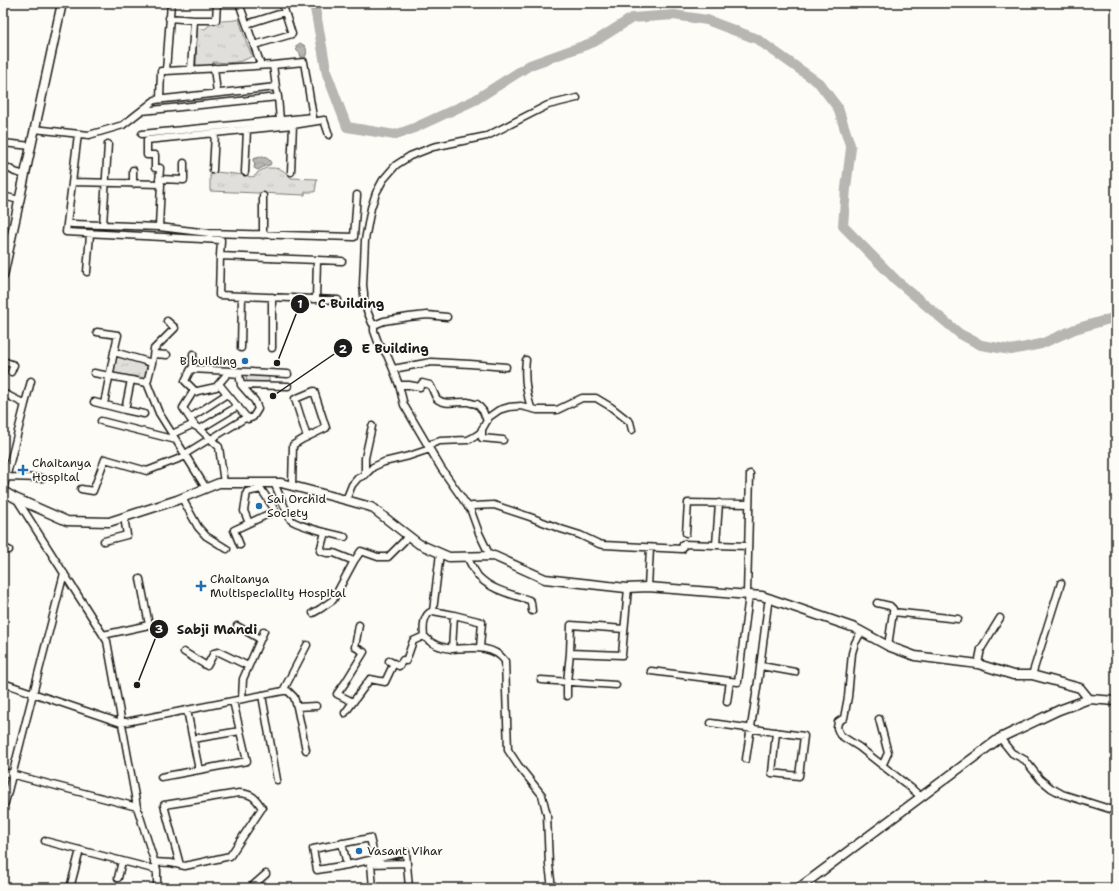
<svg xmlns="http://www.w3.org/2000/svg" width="1119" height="891" viewBox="0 0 1119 891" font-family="'Shantell Sans',sans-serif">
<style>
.park{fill:url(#park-tufts);stroke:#7e7e7c}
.water{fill:url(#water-waves);stroke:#797876}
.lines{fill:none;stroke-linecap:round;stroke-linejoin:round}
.river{stroke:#b7b6b2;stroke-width:10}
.minor-casing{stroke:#1c1c1c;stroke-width:9}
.major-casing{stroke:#1c1c1c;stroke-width:11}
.minor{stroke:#fdfcf7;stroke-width:6}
.major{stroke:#fdfcf7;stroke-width:8}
.poi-dot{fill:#1f6fb2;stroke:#fdfcf7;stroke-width:1.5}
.labels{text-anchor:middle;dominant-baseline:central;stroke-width:3.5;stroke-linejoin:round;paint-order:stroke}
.poi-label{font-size:12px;fill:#1c1c1c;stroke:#fdfcf7;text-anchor:start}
.leader{fill:none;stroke:#1c1c1c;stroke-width:1.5}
.callout-dot{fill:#1c1c1c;stroke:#fdfcf7;stroke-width:1.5}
.mark-label{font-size:12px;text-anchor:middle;font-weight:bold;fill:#fff}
.callout-label{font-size:13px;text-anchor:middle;font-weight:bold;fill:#1c1c1c;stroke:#fdfcf7;stroke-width:3.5;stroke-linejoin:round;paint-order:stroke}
</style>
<defs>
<pattern id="park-tufts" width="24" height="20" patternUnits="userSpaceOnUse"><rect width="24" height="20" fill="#e0dfdb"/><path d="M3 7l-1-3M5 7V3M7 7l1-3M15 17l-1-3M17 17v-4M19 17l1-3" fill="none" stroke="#c0bfbb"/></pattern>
<pattern id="water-waves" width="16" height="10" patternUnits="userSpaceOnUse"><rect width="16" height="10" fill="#b7b6b2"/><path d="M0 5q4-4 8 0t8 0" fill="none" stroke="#9d9c98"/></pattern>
</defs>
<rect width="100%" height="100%" fill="#fdfcf7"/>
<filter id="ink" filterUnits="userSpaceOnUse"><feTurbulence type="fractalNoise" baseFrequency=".025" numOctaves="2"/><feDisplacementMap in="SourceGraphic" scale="8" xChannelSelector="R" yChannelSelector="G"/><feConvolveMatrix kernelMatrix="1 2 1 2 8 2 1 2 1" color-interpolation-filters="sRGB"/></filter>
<g filter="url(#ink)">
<path class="park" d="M239 19 246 41 252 56C240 64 227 63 213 62V66L196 67 197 28 205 29C217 17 225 23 239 19Z
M266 168C280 168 282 168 291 178L317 179 315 192H305V195L210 191V175L216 172 245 175 251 177 255 176 258 172Z
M117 354 148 363 144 379 113 374Z
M246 374 269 375V383H247Z"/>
<path class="water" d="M300 43 305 46C307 50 307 53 305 58L303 59 301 58 300 53C297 52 296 50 296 46Z
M260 157C265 157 269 158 271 163L270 165 265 166 258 170 254 168 255 163 253 161V159Z"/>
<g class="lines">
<path class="river" d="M314 3 327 74 347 127 395 135 412 129 475 100 530 65 594 42 632 18 674 15 707 20 757 39 819 83 838 108 851 148 846 188 843 226 896 280 960 334 981 345 1011 350 1041 344 1075 329 1116 317"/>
<g class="minor-casing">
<path id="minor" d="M239 3 261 65
M282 3 285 12
M169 18 194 20
M247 24 285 12 292 34 254 45
M214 68 217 93
M191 70 194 20H216L217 3
M278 97 280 120
M160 99 161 71H166
M142 111 278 97 276 87
M34 129 89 135 123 125 155 100 276 87 273 65 166 71 171 3
M78 134 66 232 221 240 220 256 342 261
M142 134 313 117 304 62 273 65
M3 143 31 146
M3 165 15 172 25 175
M213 170 215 133
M245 172 247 130
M291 172 293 125
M159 179 184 180V163
M73 182 161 184 159 227
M133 184V170
M159 184 160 168H155V155H147V140L293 125 324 120 329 135
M3 196 19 200
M72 224 103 225 108 144
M103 225 159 227 209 233 354 237 357 195
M263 235V196
M220 256 219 295 338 300
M87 272 90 234
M272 297V348
M316 299 317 260
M374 325 384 321 409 317 427 315 447 317
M97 332 118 335 114 352
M241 348 242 296
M154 354 167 355
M193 354V369
M526 360C524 376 526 392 531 408
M3 361 14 365 11 372
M152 363 154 349 175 328 167 321
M393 369 431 362 470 364 506 367
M94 373 147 383
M131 380 125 410 144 414
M219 384 248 419 253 417 258 409 255 401 241 385 239 374 228 373 216 387 193 392 183 408 195 426 200 429 219 447 224 483
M241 385 288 386
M399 385H409L420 387 422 383 430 385C433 389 434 395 437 399 446 406 458 401 468 402 471 403 474 404 477 404L483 411 487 421
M196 392 185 381 191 369 288 374
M3 393 25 404 3 490
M94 402 125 410
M25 404 31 381
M104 404 114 352 152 363 147 383 159 413 206 488
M190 418 227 394
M101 421 176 440
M200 429 238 406
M482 429V438L503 440
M172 434 194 424
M211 439 247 417
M428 445 440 441 468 440 474 437 480 433 489 417 499 410 509 407 521 406 537 410H557L582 398H596L611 407 630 422 632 430
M185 454 206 441
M365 475V458L372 426
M6 477 42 478
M274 483C277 489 288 516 291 520 300 527 333 534 345 537
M292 486 293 445 303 439 326 428 314 391 295 399 307 437
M81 489 93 491 105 459 147 471 186 456
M16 498 107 641 137 807 157 870V888
M182 498 198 527 206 536 227 549
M346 500 352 485 358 478 365 475 373 467 384 462 409 456 430 449
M468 507 473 506 494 505 530 517 561 529 580 535 599 544 604 545 682 549 683 544 748 546
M249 523 244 511 247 492 261 489
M686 533 688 503 749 504
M104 541 127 535 124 517
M240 545 234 530 275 511 273 507 257 483
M716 545 719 503
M3 548 9 550
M440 553 433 611 454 615 452 649C470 648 493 644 505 661L508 750 518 765 542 795 547 815 549 865 552 888
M490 556 479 533 471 511 441 468 404 405 399 385 393 369 387 355 378 342 374 331V325L372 323 364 303V293L363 285 365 240 371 208 376 193 383 180 396 165 410 156 433 147 487 136 548 105 577 98
M467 557C470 563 474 570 478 576 491 590 511 594 529 600L531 602 532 611
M354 561 361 551 378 557H388L404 541 408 535
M648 587 650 548
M747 594 750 474
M3 600H5
M877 603 890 606 893 609V612
M433 611C423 614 423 627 424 636 432 645 440 647 452 649
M313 613 320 609 333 600 354 561 334 553H327L320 551 325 532
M454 615 482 622 480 648
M237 626 260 639
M861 632 855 643 852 653 848 697 844 718 838 722 837 728 840 735 859 747 911 788 921 797
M103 635 149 625 140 579
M888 646 893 612 958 619
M184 652 207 666 214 653 219 652 248 666
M570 653 571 625 624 629
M389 661 399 666 403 660 406 661 413 641 424 636
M978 664 981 649 1000 618
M761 666 795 672
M651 671 738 682 749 595
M1032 675 1061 583
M541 680 616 685
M3 683 121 723 283 691 307 645
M283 691H288L294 697 297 707 316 706
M262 695 277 780
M567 696V682L570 653 622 655 628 588
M242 699 243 679 264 631
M353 702 337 694 345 683 364 652 355 647 359 625
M727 702 730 681
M297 707 306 750
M187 710 199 770 247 761 233 701
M345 713 370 679 385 682 394 663
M879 719 888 753 882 766
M711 723 804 736 799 776 772 773 776 732
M1000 738 1012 753 1025 760 1040 779 1051 788 1062 794 1116 811
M193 739 240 731
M746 759 759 675 768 604 771 598
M3 772 137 807
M161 777 199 770
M5 803 64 573
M45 841 157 870
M342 843 347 865
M375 859 370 838 313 849 317 870 347 865 406 852 409 888
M154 862 171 863 185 866 230 856 262 808C255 797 252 794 239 793L164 805 180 865
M118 878 122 861
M70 888 80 850
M250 888 266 874
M373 888 371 864 406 863"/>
</g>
<g class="major-casing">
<path id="major" d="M3 276 62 3
M3 491 15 498 67 521 109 522 177 500 219 483H281L346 500 371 507 419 544 449 557 494 556 545 579 626 588 648 587 762 596 855 628 888 646 915 656 978 664 1013 675H1032L1080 688 1089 699
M799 888 1000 738 1059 710 1089 699 1116 701"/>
</g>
<use href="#minor" class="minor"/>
<use href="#major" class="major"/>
</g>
</g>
<g class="poi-dot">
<circle cx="245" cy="361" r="4"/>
<path d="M21 464h4v4h4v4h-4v4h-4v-4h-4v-4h4z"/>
<circle cx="259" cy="506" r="4"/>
<path d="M199 580h4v4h4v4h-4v4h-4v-4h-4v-4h4z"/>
<circle cx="359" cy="851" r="4"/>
</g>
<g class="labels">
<g class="poi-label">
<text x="237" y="361" text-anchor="end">B building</text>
<text x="32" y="463">Chaitanya<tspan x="32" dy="14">Hospital</tspan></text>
<text x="267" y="499">Sai Orchid<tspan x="267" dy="14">Society</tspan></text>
<text x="210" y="579">Chaitanya<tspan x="210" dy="14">Multispeciality Hospital</tspan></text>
<text x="367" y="851">Vasant Vihar</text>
</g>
</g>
<path class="leader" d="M277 363L300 304M273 396L343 348M137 685L159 629"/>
<g class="callout-dot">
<circle cx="277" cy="363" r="4"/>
<circle cx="273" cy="396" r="4"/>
<circle cx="137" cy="685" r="4"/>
<circle cx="300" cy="304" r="10"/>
<circle cx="343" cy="348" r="10"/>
<circle cx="159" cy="629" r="10"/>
</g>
<g class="mark-label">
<text x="300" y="308">1</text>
<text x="343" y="353">2</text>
<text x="159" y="633">3</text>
</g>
<g class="callout-label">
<text x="351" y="308">C Building</text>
<text x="395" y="353">E Building</text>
<text x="217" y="634">Sabji Mandi</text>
</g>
<rect width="1119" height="891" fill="none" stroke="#fdfcf7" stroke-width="16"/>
<rect x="8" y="8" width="1103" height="875" fill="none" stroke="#1c1c1c" stroke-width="1.5" filter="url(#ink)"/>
</svg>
